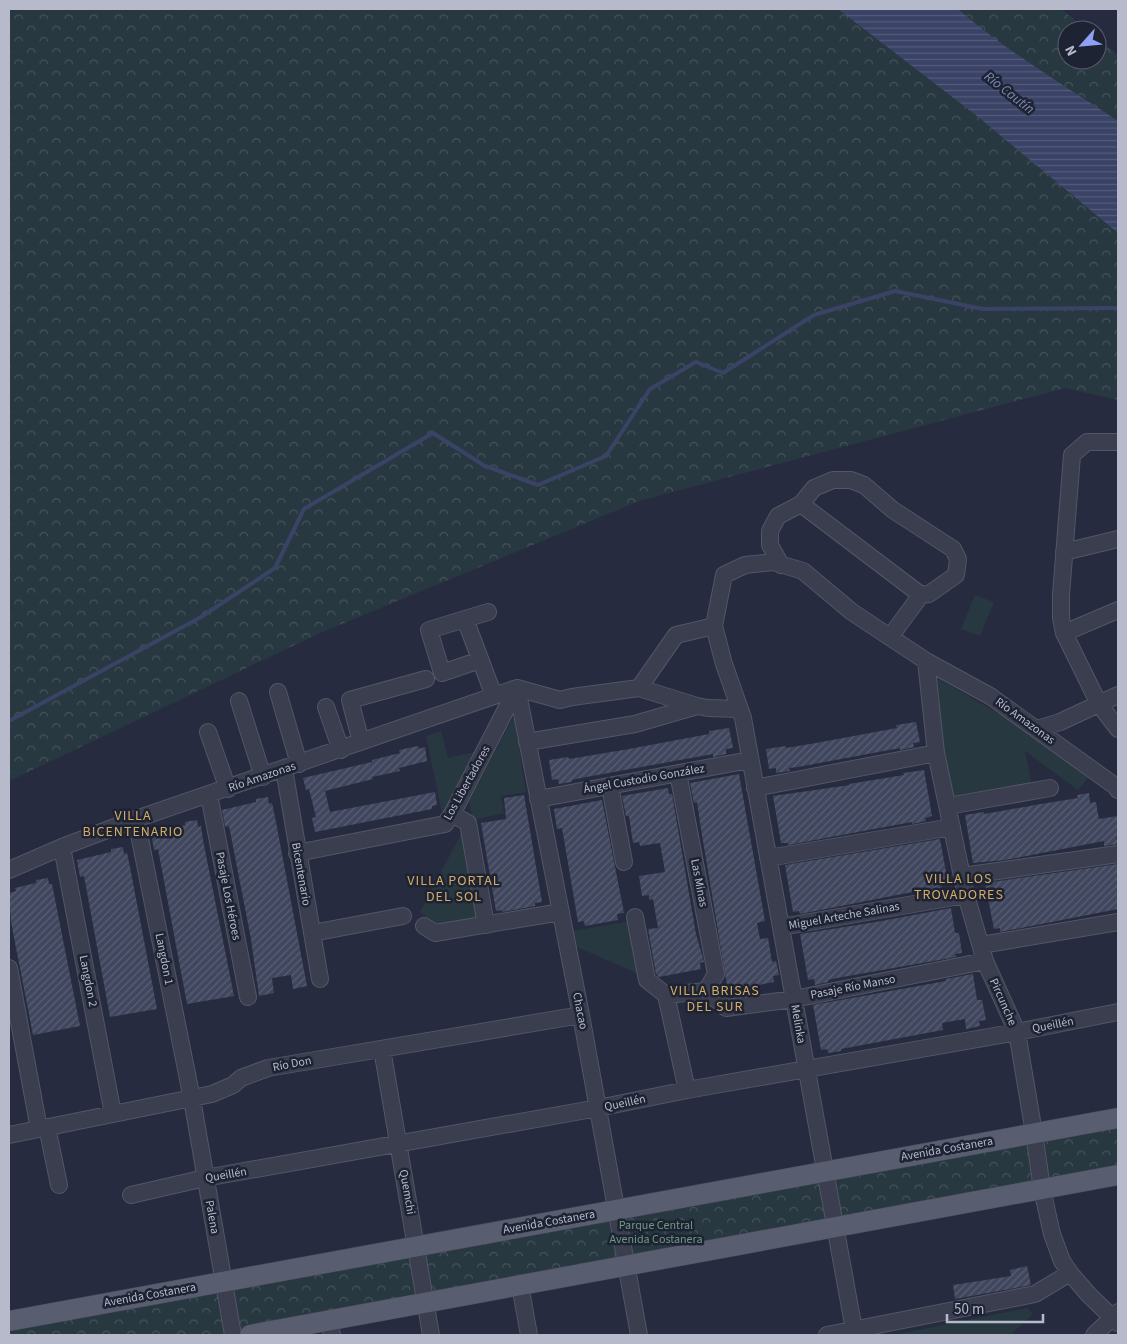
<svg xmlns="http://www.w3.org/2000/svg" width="1127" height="1344" viewBox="0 0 1127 1344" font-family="'Source Sans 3',sans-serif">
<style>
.green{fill:#283840}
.park{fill:url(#park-crowns)}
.water{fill:url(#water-rules)}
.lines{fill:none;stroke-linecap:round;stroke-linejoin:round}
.stream{stroke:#3a4366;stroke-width:4}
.building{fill:url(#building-hatch)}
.minor-casing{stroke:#525667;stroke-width:18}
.major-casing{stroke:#434758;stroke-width:21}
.minor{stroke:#3a3e4f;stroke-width:16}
.major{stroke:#585d6f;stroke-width:20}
.labels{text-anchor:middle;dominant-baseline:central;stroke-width:5;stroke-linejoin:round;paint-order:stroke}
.street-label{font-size:12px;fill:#b6baca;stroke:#1e2334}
.park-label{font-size:12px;fill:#6e9a81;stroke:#1e2334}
.water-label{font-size:14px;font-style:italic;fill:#7e89b1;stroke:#1e2334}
.neighbourhood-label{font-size:14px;letter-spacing:1px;fill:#d3ac67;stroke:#1e2334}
</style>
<defs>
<pattern id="park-crowns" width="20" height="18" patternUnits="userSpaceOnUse" patternTransform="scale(1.25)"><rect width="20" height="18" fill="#283840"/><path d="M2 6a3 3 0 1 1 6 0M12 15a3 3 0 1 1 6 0" fill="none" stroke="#45535a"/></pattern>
<pattern id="water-rules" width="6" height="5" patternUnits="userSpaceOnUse" patternTransform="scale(1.25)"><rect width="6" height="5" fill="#3a4366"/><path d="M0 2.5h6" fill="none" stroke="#545c7b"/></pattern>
<pattern id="building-hatch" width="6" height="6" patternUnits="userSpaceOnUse" patternTransform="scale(1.25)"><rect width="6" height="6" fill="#40465d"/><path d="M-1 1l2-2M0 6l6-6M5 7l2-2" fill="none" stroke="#595f73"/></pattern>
</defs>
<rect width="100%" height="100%" fill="#262b3f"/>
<path class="green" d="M975 595 994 602 980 636 961 629Z
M934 678 941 680 1021 727 1037 729 1088 778 1078 790 1025 751 1032 786 952 801 931 682Z
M514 716 526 792 501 796 504 813 473 820 469 801Z
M441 731 448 758 474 752 442 813 426 736Z
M463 830 480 919 443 928 420 912Z
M630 921 641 975 575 946 573 931Z
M1027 1308 1033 1314 1010 1335H893Z"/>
<path class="park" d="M9 9H1061L1087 30H1067V60H1097V38L1118 55V400L1065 388 639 501 320 633 9 781Z
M1118 1122V1169L235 1335H9V1324Z"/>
<path class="water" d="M838 9H958C1006 51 1065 86 1118 121V233L977 116Z"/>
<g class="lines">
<path class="stream" d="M9 721 201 617 275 568 304 509 433 433 485 466 538 485 606 456 650 389 696 362 723 373 814 315 895 291 983 309 1118 308"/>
</g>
<path class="building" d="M916 722 920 742 913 743 914 747 900 750V748L798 767 789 768 790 771 776 773V768L769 769 766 749 786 746V748L816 743 897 728 896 725Z
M729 728 733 748 726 749V754L713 757V754L581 778 572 780V782L559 784 558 779 552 780 549 760 568 757 569 759 629 749 709 734V731Z
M418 746 419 749 425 747 427 761 399 768 400 771 372 777 373 779 325 791 330 812 435 792 437 805 432 806V809L315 832 312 818 316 817 309 789 306 790 303 778 372 762V760L400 753 399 750Z
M924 770 932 816 925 818 926 821 912 824V822L788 845V843H781L773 796 850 785 849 784 904 775 903 773Z
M739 774 765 921 757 923 760 939 768 938 772 962 776 961 779 975 773 976 774 982 728 991 701 829 697 802 694 803 690 783Z
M668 788 669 794H672L696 934 704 962 700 963 701 969 659 977 656 974 648 929 658 928 653 899 649 900V895L642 896 639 876 665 872 660 843 640 846 639 842 633 843 629 816H626L622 796Z
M1089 793 1090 803 1096 802 1099 819 1118 816V837H1116L1118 844 1104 846V841L1005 860 973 863 965 815 984 812V814L1041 804 1078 798 1077 795Z
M524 795 542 902 535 903V906L502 912V910L496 911 481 823 506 819 504 798Z
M268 797 269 804 272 803 275 817 307 986 293 989 291 975 272 978 274 993 259 996 251 939 229 826 225 827 222 810 256 802V799Z
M602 800 624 913 617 914 618 920 585 926 584 921 578 922 562 828 557 829 554 809Z
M197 820 198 827 201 826 203 840 234 996 187 1004 158 849 154 850 151 833 185 825V822Z
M940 839 948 883 941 884 942 889 929 891 928 889 800 914 799 911 793 912 785 865Z
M123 847 124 854 127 853 130 867 157 1009 110 1017 84 876 80 877 77 860 111 852V849Z
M1118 864V909L1000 932V928L994 929 985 883Z
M48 878 49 884H52L80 1026 33 1035 11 922 9 893 16 891 15 888 36 883V880Z
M951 908 955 933H959L962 953 955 954 956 957 837 978 828 980V982L815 985 814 979 808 980 800 934 876 922Z
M973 974 977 1000H982L986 1020 979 1021 980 1026 966 1029 965 1019 942 1023 943 1030 841 1049V1051L828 1053 827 1049 821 1050 813 1005 946 981V979Z
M1027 1266 1031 1285 955 1299 953 1285 1011 1276 1010 1270Z"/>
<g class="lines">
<g class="minor-casing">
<path id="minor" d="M1118 442H1087L1072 455 1061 595V618L1064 633 1099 704 1118 729
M801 504 921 595
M1064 552 1118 539
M781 565 770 545V531L778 516 801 504 814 488 833 480H851L864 485 893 510 953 549 958 559 956 575 929 594 921 595 890 637
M465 619 494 696
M1064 633 1118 610
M480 660 442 673 429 630 488 612
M926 661 936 753 966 895 985 961 1017 1032 1034 1133 1042 1189 1052 1234 1062 1261 1070 1273 1089 1295 1118 1323
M517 688 581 1015 639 1335
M639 688 676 635 714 626
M278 692 299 764
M239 701 263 777
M326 707 341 750
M1037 729 1060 722 1118 695
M208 732 228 789
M361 742 350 700 426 679
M527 742 635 724 697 706
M284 769 320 979
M678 773 716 974 706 991
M610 786 624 862
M755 788 936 753
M209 795 248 997
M538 799 750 760
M948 806 1050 788
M452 814 468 823 486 925
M136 819 192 1099 233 1335
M62 847 113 1114
M297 853 445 824 452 814 517 688
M768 858 952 827
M9 870 62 847 136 819 517 688 560 700 572 697 639 688 697 706 708 708 739 709
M962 876 1118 854
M635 917 647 980 666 995 687 1090
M424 926 435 933 561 912
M781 927 966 895
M312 933 403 916
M981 945 1118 922
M9 968 39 1129
M666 995 706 991 726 1008 794 999 985 961
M382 1049 431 1335
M47 1127 59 1185
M9 1135 212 1094 233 1085 241 1078 268 1068 581 1015
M131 1195 205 1178 598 1108 687 1090 1017 1032 1118 1012
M520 1285 529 1335
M329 1321 332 1335
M854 1330 743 718 724 664 714 626 724 575 745 565 773 562 803 571 852 612 926 661 990 696 1115 786 1118 790
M827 1335 1035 1294 1070 1273
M1094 1335 1118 1312"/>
</g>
<g class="major-casing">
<path id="major" d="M9 1321 1118 1118
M250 1335 1118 1175"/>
</g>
<use href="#minor" class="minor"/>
<use href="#major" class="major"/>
</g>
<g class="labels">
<g class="street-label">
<text transform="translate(1025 721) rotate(36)">Río Amazonas</text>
<text transform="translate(262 777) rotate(-19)">Río Amazonas</text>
<text transform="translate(644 779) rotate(-10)">Ángel Custodio González</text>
<text transform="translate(467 783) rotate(-61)">Los Libertadores</text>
<text transform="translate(301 874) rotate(80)">Bicentenario</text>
<text transform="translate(699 883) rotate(79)">Las Minas</text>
<text transform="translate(228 896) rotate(79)">Pasaje Los Héroes</text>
<text transform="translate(844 916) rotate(-10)">Miguel Arteche Salinas</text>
<text transform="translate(164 959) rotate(79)">Langdon 1</text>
<text transform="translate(88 981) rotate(79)">Langdon 2</text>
<text transform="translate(853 987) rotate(-11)">Pasaje Río Manso</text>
<text transform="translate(1003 1002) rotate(66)">Pircunche</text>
<text transform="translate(580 1011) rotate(79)">Chacao</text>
<text transform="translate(798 1024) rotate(80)">Melinka</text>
<text transform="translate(1053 1025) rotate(-11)">Queillén</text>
<text transform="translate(292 1064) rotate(-11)">Río Don</text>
<text transform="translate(625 1103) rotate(-12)">Queillén</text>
<text transform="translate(947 1149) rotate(-10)">Avenida Costanera</text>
<text transform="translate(226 1175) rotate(-10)">Queillén</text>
<text transform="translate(407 1192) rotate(80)">Quemchi</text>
<text transform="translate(212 1217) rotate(80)">Palena</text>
<text transform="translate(549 1222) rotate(-10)">Avenida Costanera</text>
<text transform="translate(150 1295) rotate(-10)">Avenida Costanera</text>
</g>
<g class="park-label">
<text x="656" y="1225">Parque Central<tspan x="656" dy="14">Avenida Costanera</tspan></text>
</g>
<g class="water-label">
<text transform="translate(1009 93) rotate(38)">Río Cautín</text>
</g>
<g class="neighbourhood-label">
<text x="133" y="816">VILLA<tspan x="133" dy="16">BICENTENARIO</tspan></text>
<text x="959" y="879">VILLA LOS<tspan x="959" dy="16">TROVADORES</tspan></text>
<text x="454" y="881">VILLA PORTAL<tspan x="454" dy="16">DEL SOL</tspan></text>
<text x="715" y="991">VILLA BRISAS<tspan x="715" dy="16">DEL SUR</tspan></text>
</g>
</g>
<rect width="1127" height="1344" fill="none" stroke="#b6baca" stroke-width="20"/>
<g transform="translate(1082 45) rotate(243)"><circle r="24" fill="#1e2334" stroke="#5b5f70"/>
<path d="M0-4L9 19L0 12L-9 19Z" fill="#8fa1f6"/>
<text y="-8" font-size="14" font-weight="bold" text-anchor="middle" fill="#b6baca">N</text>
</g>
<path d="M947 1314v8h96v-8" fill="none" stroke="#b6baca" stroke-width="2.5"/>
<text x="954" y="1314" font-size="15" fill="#b6baca" stroke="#1e2334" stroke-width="4" paint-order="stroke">50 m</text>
</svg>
